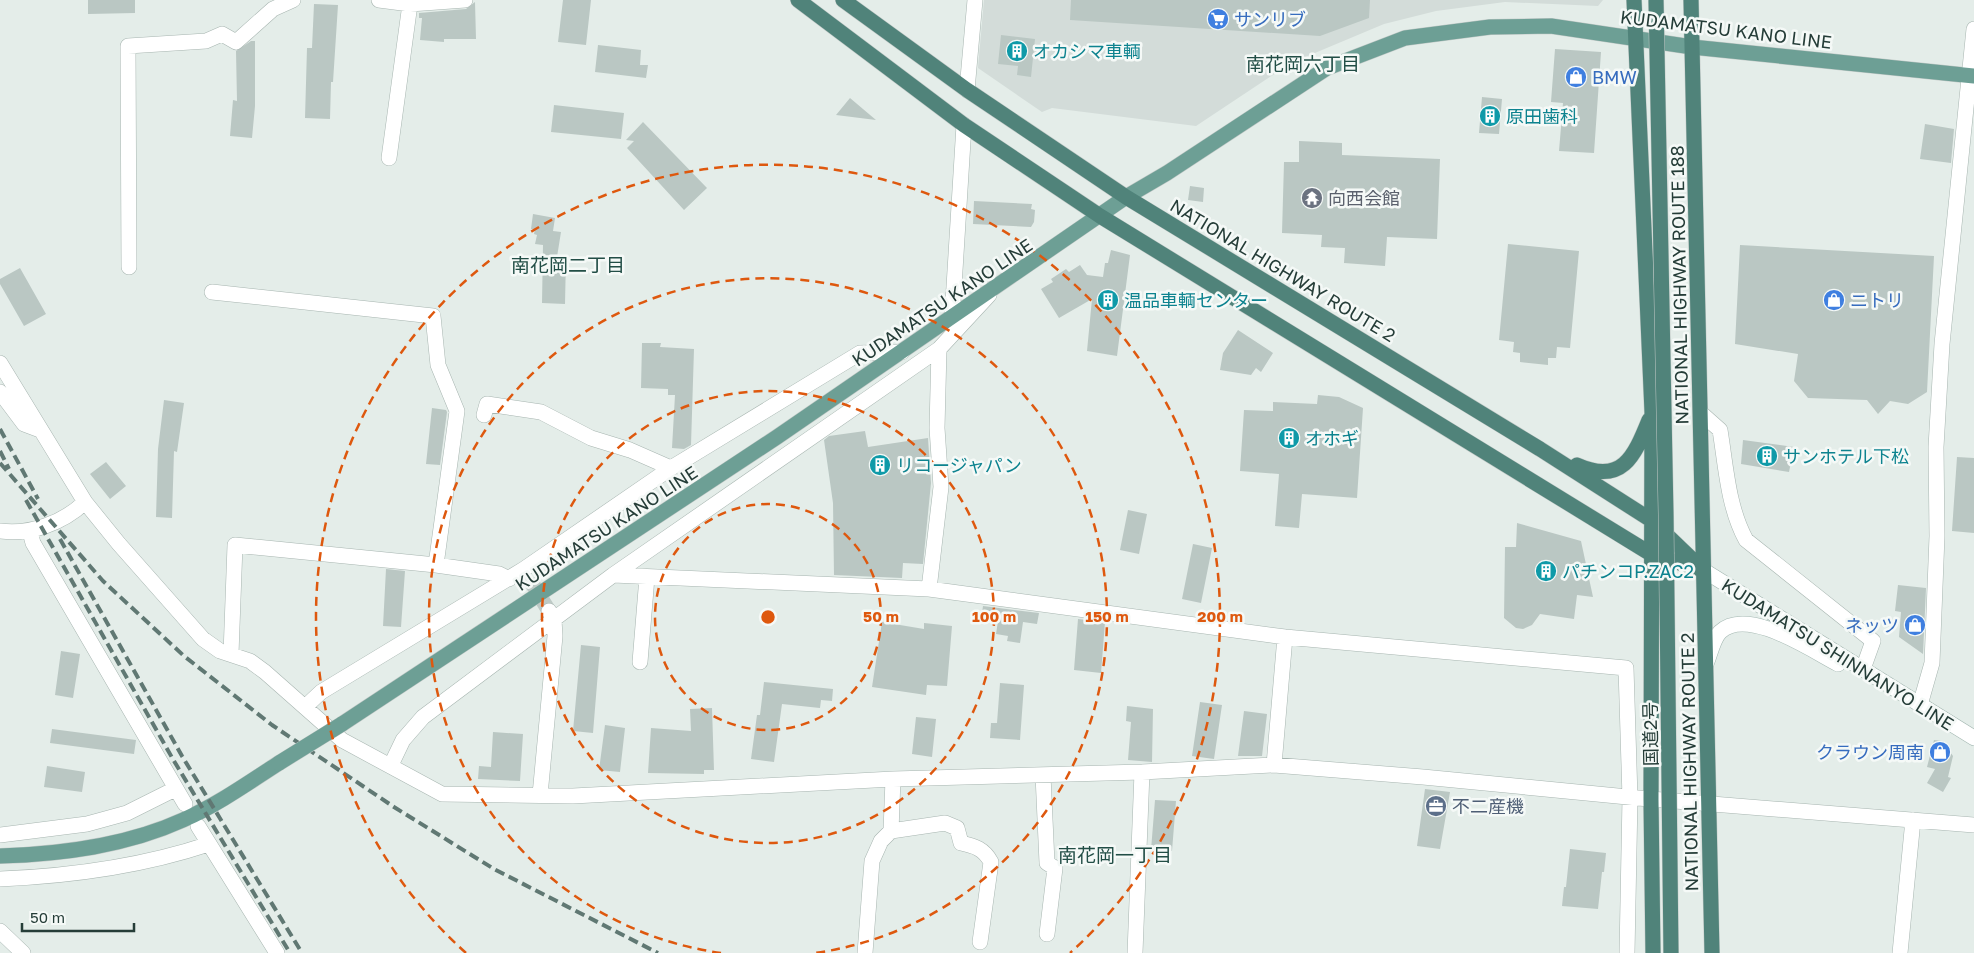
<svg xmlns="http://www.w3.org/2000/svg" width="1974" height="953" viewBox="0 0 1974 953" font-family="'Golos Text','Noto Sans JP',sans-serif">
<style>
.built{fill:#d3dcd9}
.building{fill:#bac7c3}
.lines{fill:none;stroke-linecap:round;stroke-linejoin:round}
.minor-tunnel{stroke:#becac6;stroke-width:15;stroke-dasharray:15 8;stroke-linecap:butt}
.minor-casing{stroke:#a7b5b0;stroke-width:16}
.secondary-casing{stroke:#a4b8b2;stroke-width:16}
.primary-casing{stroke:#c2c9c7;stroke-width:16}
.trunk-casing{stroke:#c2c9c7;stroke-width:16}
.minor{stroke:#fff;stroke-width:15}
.secondary{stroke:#fff;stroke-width:15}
.primary{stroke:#6d9f95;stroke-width:15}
.trunk{stroke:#50837a;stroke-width:15}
.rail{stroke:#607873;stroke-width:4;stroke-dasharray:10 5;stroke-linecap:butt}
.primary-bridge-casing{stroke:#c2c9c7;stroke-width:16;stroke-linecap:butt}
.trunk-bridge-casing{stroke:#c2c9c7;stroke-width:16;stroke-linecap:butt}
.primary-bridge{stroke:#6d9f95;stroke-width:15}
.trunk-bridge{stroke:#50837a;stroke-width:15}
.ring{fill:none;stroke:#de580e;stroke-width:2.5;stroke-dasharray:9 6}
.labels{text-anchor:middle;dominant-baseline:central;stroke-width:5;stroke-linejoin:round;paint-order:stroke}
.shop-label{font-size:18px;fill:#366cbe;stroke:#f5f9f7;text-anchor:start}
.street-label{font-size:18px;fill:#253d38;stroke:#f5f9f7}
.culture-label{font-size:18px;fill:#0d838f;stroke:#f5f9f7;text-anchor:start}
.worship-label{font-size:18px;fill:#5b616d;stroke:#f5f9f7;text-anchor:start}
.service-label{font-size:18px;fill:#4e5e75;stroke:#f5f9f7;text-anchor:start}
.neighbourhood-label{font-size:19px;fill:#224e46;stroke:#f5f9f7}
.centre{fill:#de580e;stroke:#f5f9f7;stroke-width:2.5}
.ring-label{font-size:15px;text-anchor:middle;font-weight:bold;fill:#de580e;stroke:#f5f9f7;stroke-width:5;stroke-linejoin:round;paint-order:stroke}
</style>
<rect width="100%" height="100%" fill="#e4ede9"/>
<path class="built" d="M984 0H1603L1598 6 1505 2 1436 11 1384 24 1291 63 1196 126 1052 108 1042 112 978 68Z"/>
<path class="building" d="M88 0H135V13L88 14Z
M563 0H591L586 45 558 42Z
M1071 0H1370L1369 18 1320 36 1070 20Z
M475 2 476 39H444V42L420 40 422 18H419V13L466 9Z
M314 4 338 5 333 82H331L330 119 305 118 307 48H312Z
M1001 35 1035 39 1031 77 1017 75 1018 66 998 64Z
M251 41H255V106L252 138 230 136 233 100 237 101 236 51Z
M598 45 641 50 640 65H648L646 78 595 72Z
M1555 49 1601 52 1594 153 1559 151 1563 103 1551 102Z
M1482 97 1502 99 1499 134 1479 133Z
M850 98 876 120 836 115Z
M554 105 624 113 621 139 551 132Z
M643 122 707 188 684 210 627 148 634 141 626 140Z
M1925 124 1954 129 1951 163 1920 159Z
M1299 141 1342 143V155L1440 159 1437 239 1387 237 1385 266 1344 263 1345 248 1321 247 1322 235 1282 233 1284 162H1299Z
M1190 186 1204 188 1203 202 1188 200Z
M974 201 1032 204 1031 209 1035 210 1034 222 1031 227 973 224Z
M533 214 555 218 553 231 561 232 557 257H566L565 304 542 303 543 245 535 244 537 235 534 234 535 229H531Z
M1508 244 1579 251 1570 348 1557 347 1556 358H1548V365L1520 362V353L1513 352 1514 342 1499 340Z
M1740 245 1934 256 1927 392 1908 404 1890 401 1878 414 1867 400 1808 398 1794 381 1798 354 1735 344Z
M1111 250 1130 255 1117 356 1087 351 1092 299 1059 318 1041 289 1053 282 1051 279 1066 269 1069 272 1080 265 1087 275 1103 277 1105 263H1108Z
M20 268 46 314 24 326 0 284V279Z
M1238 330 1273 353 1261 372 1256 368 1251 375 1220 370 1223 353Z
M642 343H661L660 347 694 349 691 445 684 449 672 448 675 395H668V389L641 388Z
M1318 395 1339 397 1363 408 1357 498 1302 494 1299 528 1275 526 1279 474 1240 471 1244 410 1273 411V402L1317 404Z
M164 400 184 403 177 452 174 451 172 518 156 517 158 449Z
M432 408 446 410 447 412 440 465 426 464Z
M865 431 868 447 928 438 931 483 923 564 903 563 902 578 834 575 833 503 824 440 829 436Z
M1743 440 1794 447 1789 472 1741 464Z
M1957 457 1974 458V533L1952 531Z
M106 462 126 486 110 499 90 474Z
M1128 510 1147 514 1139 554 1120 550Z
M1517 523 1581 541 1593 597 1577 595 1574 619 1540 614 1532 625 1523 629 1516 628 1504 618 1505 547H1516Z
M1193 544 1212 548 1201 603 1182 599Z
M386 569 405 571 401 627 383 626Z
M1898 585 1926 588 1923 654 1899 637 1901 612 1895 611Z
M983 606 1039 613 1037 624 1023 622 1020 643 1007 641 1008 636 996 634 998 621 994 620 995 615 982 613Z
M1078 619 1105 622 1101 673 1074 670Z
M882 622 924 629V623L952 626 947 686 927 685 926 695 872 687Z
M581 645 600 647 593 733 573 731Z
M61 651 80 654 73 698 55 695Z
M764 682 833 689 832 701 821 700 820 708 782 704 774 762 751 759 757 715H760Z
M1000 683 1024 685 1020 740 990 738 991 723H997Z
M1200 702 1222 705 1214 759 1192 756Z
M1127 706 1153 709 1152 762 1128 760 1131 722 1126 721Z
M712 708 714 770H704V774L648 773 651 728 691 731 690 709Z
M1244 711 1267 714 1262 756H1238Z
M916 717 936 719 932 757 912 754Z
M605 725 625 728 620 772 599 770Z
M52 729 136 740 134 754 50 743Z
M493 732 523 734 520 781 478 779 479 766 491 767Z
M1934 740 1942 741 1953 756 1948 777 1951 778 1943 792 1927 783 1935 769 1927 767Z
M47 766 85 772 82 792 44 787Z
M1425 789 1450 792 1440 849 1417 846Z
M1155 800 1176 801 1172 851 1151 850Z
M1570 849 1606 853 1604 872H1602L1598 909 1562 906 1564 887H1566Z"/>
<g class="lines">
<path class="minor-tunnel" d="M530 580 549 611"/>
<g class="minor-casing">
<path id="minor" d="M379 0 410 4 465 0
M967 90 975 0
M389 158 410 4
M129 267 128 46 206 41 222 34 236 42 273 9 293 0
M212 292 433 316 438 365 457 411 436 565
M952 319 964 125
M0 363 85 502
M0 392 24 424 40 430
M1702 414 1720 430C1726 467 1728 507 1746 540L1873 641 1863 669
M484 415 487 404 541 412 591 438 630 450 671 468
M0 531C30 535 63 523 85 502L119 544 203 639 220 651 250 661 265 672 342 740 442 794 573 796 893 779 1142 772 1274 765 1423 777 1638 798 1974 825
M30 532 33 543 185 804
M613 575 929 589 1285 637 1626 668 1630 798 1627 953
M929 589 941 487 937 428 939 349
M231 654 235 545 436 565 499 574 509 579
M640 662 647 577
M1920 705 1932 663 1937 536 1936 447 1942 344 1974 29
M305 707 321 692 524 569 671 468 860 353 902 352
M391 765 403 740 423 717 613 575 939 349 989 295
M1274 765 1285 637
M1043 775 1047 863 1055 868 1047 934
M540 795 555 636 554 620 549 611
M198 826 277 953
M891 831 893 779
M0 835 87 824 127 813 175 789
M0 879C72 876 140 867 209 844
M0 931 23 953
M865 953 872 861 881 841 891 831 945 823 957 828 961 843C975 846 984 849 991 862L980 942
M1135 953 1142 772
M1900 953 1913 820"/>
</g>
<g class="secondary-casing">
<path id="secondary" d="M1703 570 1974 738
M1706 664C1710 655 1713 639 1720 632 1747 606 1811 650 1838 664"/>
</g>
<g class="primary-casing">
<path id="primary" d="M342 724 777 437 1126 197 1167 173 1327 68 1405 38 1490 27 1551 26 1692 47 1974 76
M0 856C62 854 126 846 183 820 217 805 248 783 279 763"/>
</g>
<g class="trunk-casing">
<path id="trunk" d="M798 0 964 125 1100 216 1651 554 1703 570
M843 0 967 90 1126 197 1540 449 1651 520 1700 567
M1634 0 1652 412 1651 800 1653 953
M1691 0 1712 953
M1577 465C1622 485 1634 457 1649 420"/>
</g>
<use href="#minor" class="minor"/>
<use href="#secondary" class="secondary"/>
<use href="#primary" class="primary"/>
<use href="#trunk" class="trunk"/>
<path class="rail" d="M0 429 38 499
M0 451 9 469
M0 463 103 581 184 656 272 725 394 807 494 869 658 953
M26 500 174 761 290 953
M60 539 182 756 302 953"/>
<g class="primary-bridge-casing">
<path id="primary-bridge" d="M279 763 342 724"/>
</g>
<g class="trunk-bridge-casing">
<path id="trunk-bridge" d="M1656 0 1666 515 1671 953"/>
</g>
<use href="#primary-bridge" class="primary-bridge"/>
<use href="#trunk-bridge" class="trunk-bridge"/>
</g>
<g class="ring">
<circle cx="768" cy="617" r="113"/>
<circle cx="768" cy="617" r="226"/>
<path d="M721 953A339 339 0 1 1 815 953"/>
<path d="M466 953A452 452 0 1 1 1070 953"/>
</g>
<defs>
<g id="supermarket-disc" transform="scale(1.125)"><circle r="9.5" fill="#3f7fe0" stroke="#f5f9f7"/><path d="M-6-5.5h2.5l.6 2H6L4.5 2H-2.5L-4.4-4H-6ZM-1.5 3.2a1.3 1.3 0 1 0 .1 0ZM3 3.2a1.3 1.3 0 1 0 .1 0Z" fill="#fff"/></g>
<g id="building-disc" transform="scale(1.125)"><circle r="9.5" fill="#0f9aa8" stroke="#f5f9f7"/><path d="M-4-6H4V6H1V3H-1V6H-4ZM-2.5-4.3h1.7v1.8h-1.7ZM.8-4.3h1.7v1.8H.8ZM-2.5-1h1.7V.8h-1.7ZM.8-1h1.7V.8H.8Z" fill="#fff"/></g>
<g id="shop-disc" transform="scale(1.125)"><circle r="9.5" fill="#3f7fe0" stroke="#f5f9f7"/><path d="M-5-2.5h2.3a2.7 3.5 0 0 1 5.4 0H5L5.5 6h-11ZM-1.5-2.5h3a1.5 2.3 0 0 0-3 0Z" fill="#fff"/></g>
<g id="temple-disc" transform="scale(1.125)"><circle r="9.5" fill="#6b7280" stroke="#f5f9f7"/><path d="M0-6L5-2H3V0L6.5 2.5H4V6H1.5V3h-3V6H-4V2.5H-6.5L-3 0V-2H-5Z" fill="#fff"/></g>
<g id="office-disc" transform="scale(1.125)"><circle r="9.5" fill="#5c6f8a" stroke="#f5f9f7"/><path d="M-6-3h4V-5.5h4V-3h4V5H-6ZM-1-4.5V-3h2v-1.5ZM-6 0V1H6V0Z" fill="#fff"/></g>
</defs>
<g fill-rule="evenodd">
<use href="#supermarket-disc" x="1218" y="19"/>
<use href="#building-disc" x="1017" y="51"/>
<use href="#shop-disc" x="1576" y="77"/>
<use href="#building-disc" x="1490" y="116"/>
<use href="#temple-disc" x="1312" y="198"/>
<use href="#building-disc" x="1108" y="300"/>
<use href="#shop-disc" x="1834" y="300"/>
<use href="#building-disc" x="1289" y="438"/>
<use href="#building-disc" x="1767" y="456"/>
<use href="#building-disc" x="880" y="465"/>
<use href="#building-disc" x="1546" y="571"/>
<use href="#shop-disc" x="1915" y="625"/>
<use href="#shop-disc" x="1940" y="752"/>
<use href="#office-disc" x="1436" y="806"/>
</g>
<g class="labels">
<g class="shop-label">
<text x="1234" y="19">サンリブ</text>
<text x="1592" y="77">BMW</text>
<text x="1850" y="300">ニトリ</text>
<text x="1899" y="625" text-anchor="end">ネッツ</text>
<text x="1924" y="752" text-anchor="end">クラウン周南</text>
</g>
<g class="street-label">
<text transform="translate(1726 29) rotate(7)">KUDAMATSU KANO LINE</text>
<text transform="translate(1283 270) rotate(31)">NATIONAL HIGHWAY ROUTE 2</text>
<text transform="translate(1679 285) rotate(-91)">NATIONAL HIGHWAY ROUTE 188</text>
<text transform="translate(942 302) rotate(-34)">KUDAMATSU KANO LINE</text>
<text transform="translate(606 528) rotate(-33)">KUDAMATSU KANO LINE</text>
<text transform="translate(1838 654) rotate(32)">KUDAMATSU SHINNANYO LINE</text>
<text transform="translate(1650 734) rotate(-91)">国道2号</text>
<text transform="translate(1689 762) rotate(-91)">NATIONAL HIGHWAY ROUTE 2</text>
</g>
<g class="culture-label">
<text x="1033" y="51">オカシマ車輌</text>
<text x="1506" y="116">原田歯科</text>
<text x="1124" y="300">温品車輌センター</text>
<text x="1305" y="438">オホギ</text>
<text x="1783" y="456">サンホテル下松</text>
<text x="896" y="465">リコージャパン</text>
<text x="1562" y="571">パチンコP.ZAC2</text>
</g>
<g class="worship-label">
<text x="1328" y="198">向西会館</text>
</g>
<g class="service-label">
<text x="1452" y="806">不二産機</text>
</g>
<g class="neighbourhood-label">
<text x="1303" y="63">南花岡六丁目</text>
<text x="568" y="264">南花岡二丁目</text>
<text x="1115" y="854">南花岡一丁目</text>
</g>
</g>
<circle cx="768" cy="617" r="8" class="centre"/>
<g class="ring-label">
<text x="881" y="622">50 m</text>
<text x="994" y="622">100 m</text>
<text x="1107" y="622">150 m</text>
<text x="1220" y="622">200 m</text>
</g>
<path d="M22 923v8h112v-8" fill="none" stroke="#253d38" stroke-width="2.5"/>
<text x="30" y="923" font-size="15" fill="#253d38" stroke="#f5f9f7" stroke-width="4" paint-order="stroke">50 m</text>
</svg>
